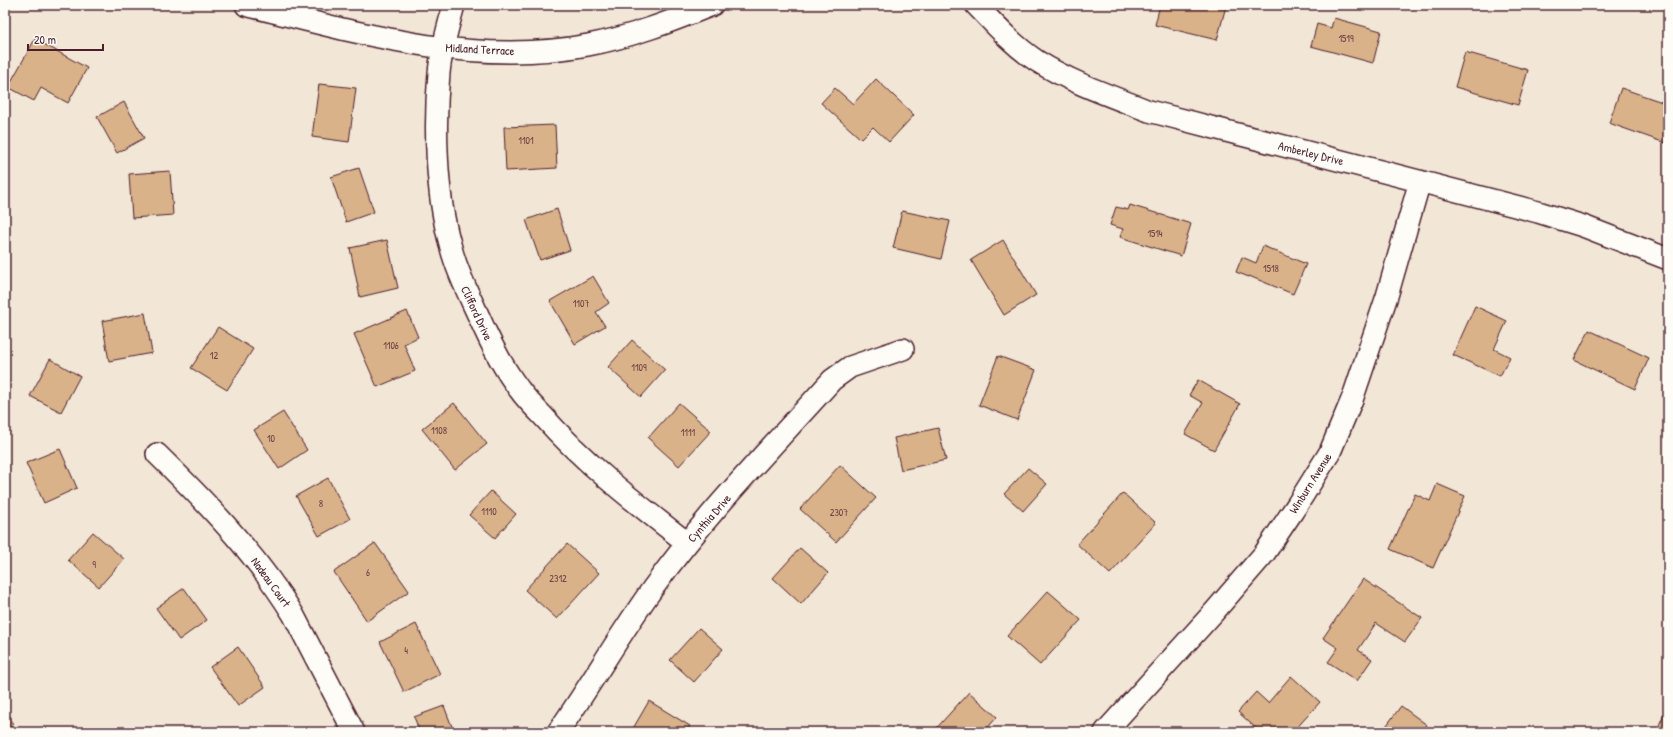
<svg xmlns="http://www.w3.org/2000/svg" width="1673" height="737" viewBox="0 0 1673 737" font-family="'Patrick Hand',sans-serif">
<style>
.building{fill:#d9b28a;stroke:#4a1f2b}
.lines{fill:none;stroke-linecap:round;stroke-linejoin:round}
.street-casing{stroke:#4a1f2b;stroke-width:24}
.street{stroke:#fdfcf7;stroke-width:21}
.labels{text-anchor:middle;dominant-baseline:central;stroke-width:3;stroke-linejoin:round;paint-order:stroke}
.number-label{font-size:10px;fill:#6e4443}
.street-label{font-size:12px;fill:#4a1f2b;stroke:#fdfcf7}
</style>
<rect width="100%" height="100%" fill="#f2e6d6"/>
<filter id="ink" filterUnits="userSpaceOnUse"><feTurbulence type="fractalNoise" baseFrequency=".025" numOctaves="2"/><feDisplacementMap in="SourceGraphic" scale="8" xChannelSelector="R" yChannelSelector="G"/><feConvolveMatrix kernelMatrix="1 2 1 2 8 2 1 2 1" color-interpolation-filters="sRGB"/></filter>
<g filter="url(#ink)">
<path class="building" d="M1160 5 1226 6 1217 40 1155 25Z
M1334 18 1381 31 1373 63 1311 46 1317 24 1331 28Z
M35 39 87 68 68 103 41 88 34 101 8 87Z
M1465 52 1528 70 1518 105 1455 87Z
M876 79 914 115 889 142 873 127 861 139 821 103 835 88 853 104Z
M319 84 356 88 349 142 312 137Z
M1621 88 1668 104V144L1609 123Z
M124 102 144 138 117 153 97 117Z
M555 125 557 168 506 171 504 127Z
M359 168 374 212 346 222 331 177Z
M170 171 173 215 132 218 129 174Z
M1130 205 1191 224 1181 256 1120 237 1123 229 1110 225 1116 207 1128 210Z
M557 209 570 250 540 260 526 220Z
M902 211 950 221 941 259 893 248Z
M387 240 398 288 360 297 350 248Z
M1003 240 1036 295 1004 315 971 260Z
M1263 246 1306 264 1293 294 1249 276V277L1236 272 1242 257 1256 263Z
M593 276 609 303 596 312 605 326 575 344 550 301Z
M1475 306 1507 321 1494 349 1510 357 1500 376 1453 355Z
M407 311 418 337 404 344 415 371 377 387 354 334Z
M145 313 152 353 109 361 102 321Z
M218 327 253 349 227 390 191 368Z
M1589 330 1649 358 1635 389 1574 360Z
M632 340 665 370 641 397 608 367Z
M998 356 1036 370 1017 420 979 405Z
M50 359 80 376 61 412 30 396Z
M1198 380 1240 404 1214 450 1185 434 1203 403 1189 395Z
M454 403 487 444 455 470 422 429Z
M679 403 711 431 679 466 648 438Z
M283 412 307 450 279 469 254 430Z
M938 428 946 460 901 470 894 438Z
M60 449 77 488 44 503 26 463Z
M840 465 876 498 836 542 800 509Z
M1028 468 1047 484 1023 511 1004 494Z
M328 478 350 519 319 536 296 496Z
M1437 484 1465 496 1433 568 1390 549 1415 494 1430 501Z
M491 491 516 514 495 538 469 515Z
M1123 493 1156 523 1110 574 1077 544Z
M93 532 124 559 99 587 68 560Z
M375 543 409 591 367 621 334 572Z
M567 544 599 573 557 619 525 590Z
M800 548 828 573 801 604 773 578Z
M1363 579 1422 618 1405 642 1376 623 1358 650 1372 659 1357 681 1328 662 1338 648 1323 638Z
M184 588 207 620 179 640 156 608Z
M1048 591 1081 620 1040 665 1007 636Z
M416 624 440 674 404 692 380 642Z
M699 628 723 649 694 682 670 660Z
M238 647 265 687 238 706 210 667Z
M1291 676 1320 702 1293 732H1260L1238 712 1256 692 1268 703Z
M969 692 997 717 984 732H933Z
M649 701 690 726 686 732H631Z
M1668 705V732H1656Z
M444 706 454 732H420L414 717Z
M1401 706 1427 725 1422 732H1388L1384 729Z
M11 717 14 732H5V718Z"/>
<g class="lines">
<g class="street-casing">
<path id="street" d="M246 5C357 33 473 67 588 45 631 37 672 21 712 5
M454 5C448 27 441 50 439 73 434 125 436 194 450 244 456 269 468 293 479 317 490 342 502 367 519 389 526 399 534 407 542 415 585 464 636 503 687 543
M976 5C995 25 1014 46 1037 61 1072 83 1111 96 1149 111L1538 212 1583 226 1668 259
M157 454C207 503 256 554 293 614L354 732
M558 732C591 685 619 635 653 588 706 514 771 448 832 380L850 367 903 349
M1105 732 1214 612 1264 554 1297 505 1330 452 1353 397 1387 296 1420 181"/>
</g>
<use href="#street" class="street"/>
</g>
</g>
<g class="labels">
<g class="number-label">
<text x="1346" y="38">1519</text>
<text x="526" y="140">1101</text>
<text x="1155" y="233">1514</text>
<text x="1271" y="268">1518</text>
<text x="581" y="303">1107</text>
<text x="391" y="345">1106</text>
<text x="214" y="355">12</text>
<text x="639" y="367">1109</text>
<text x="439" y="430">1108</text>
<text x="688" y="432">1111</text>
<text x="271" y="438">10</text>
<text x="321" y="503">8</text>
<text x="489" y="511">1110</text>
<text x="839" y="512">2307</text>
<text x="94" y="564">9</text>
<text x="368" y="572">6</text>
<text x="558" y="578">2312</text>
<text x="406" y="650">4</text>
</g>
<g class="street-label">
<text transform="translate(480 49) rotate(3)">Midland Terrace</text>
<text transform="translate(1311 153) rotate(14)">Amberley Drive</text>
<text transform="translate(477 313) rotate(65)">Clifford Drive</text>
<text transform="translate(1310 483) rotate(-58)">Winburn Avenue</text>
<text transform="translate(709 518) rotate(-49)">Cynthia Drive</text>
<text transform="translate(271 582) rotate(54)">Nadeau Court</text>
</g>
</g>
<rect width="1673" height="737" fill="none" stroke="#fdfcf7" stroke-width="20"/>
<rect x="10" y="10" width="1653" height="717" fill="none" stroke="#4a1f2b" stroke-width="1.5" filter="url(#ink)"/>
<path d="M28 44v6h75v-6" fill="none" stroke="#4a1f2b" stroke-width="2"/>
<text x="34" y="44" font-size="12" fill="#4a1f2b" stroke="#fdfcf7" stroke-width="3" paint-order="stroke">20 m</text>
</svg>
